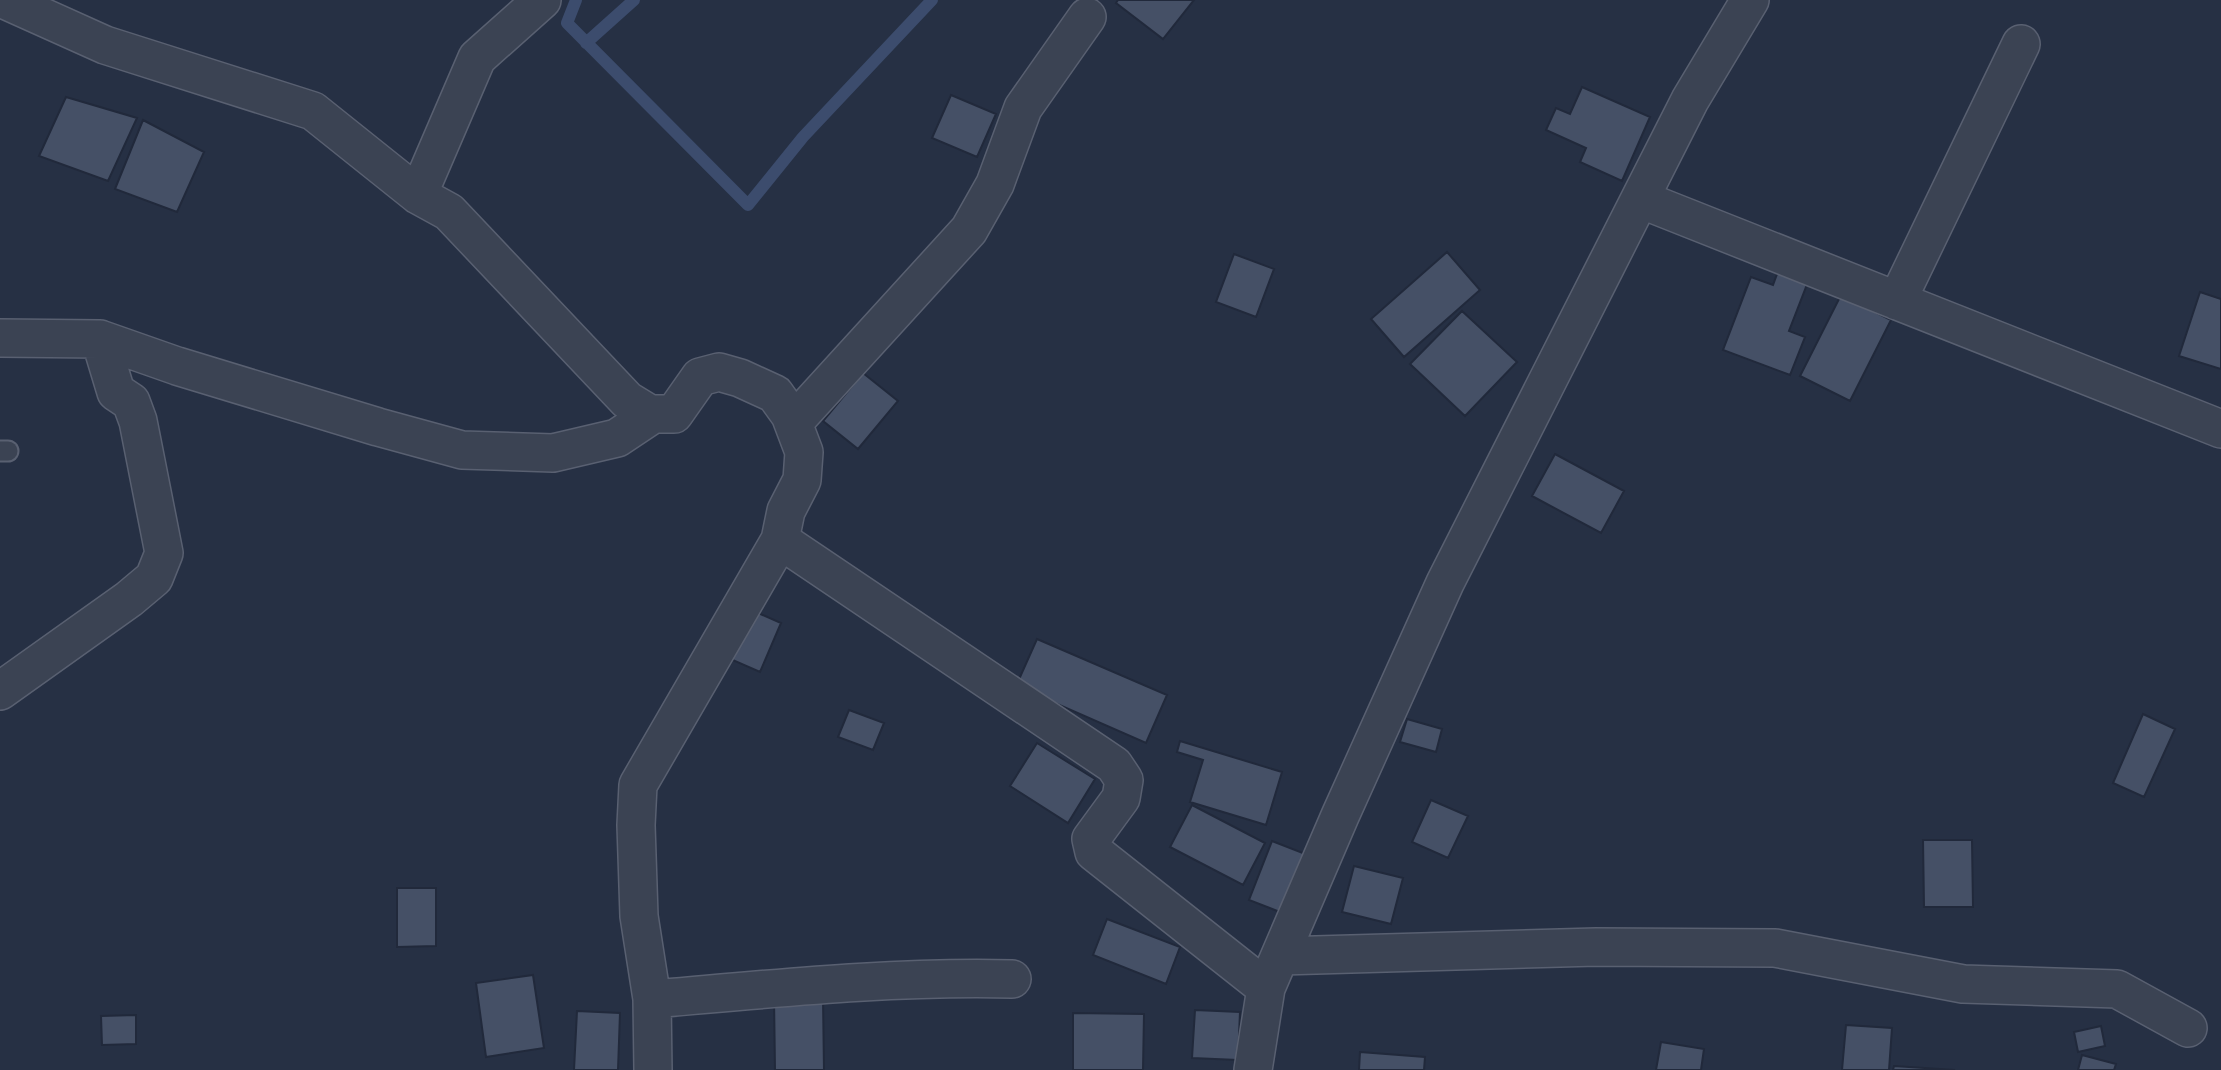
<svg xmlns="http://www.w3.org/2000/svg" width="2221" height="1070" viewBox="0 0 2221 1070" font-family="'Asap Condensed',sans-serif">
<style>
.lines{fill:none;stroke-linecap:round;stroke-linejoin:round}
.stream{stroke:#3c4c6d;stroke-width:12}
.building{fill:#455066;stroke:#21293b;stroke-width:2}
.lane-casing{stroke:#596071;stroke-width:23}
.street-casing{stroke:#596071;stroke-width:40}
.lane{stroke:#3b4353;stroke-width:19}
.street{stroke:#3b4353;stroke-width:37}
</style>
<rect width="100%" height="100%" fill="#263044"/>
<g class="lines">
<path class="stream" d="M576 0 567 23 748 205 803 137 932 0
M586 43 634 0"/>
</g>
<path class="building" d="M1118 0H1194L1163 39 1116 3Z
M1582 87 1650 117 1622 181 1580 162 1586 148 1546 130 1556 108 1570 114Z
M951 95 996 114 977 157 932 138Z
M66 97 137 118 108 181 39 156Z
M143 120 204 152 177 212 115 189Z
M1447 252 1480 290 1404 357 1371 319Z
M1234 254 1274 269 1256 317 1216 302Z
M1781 263 1811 274 1789 331 1805 337 1790 375 1723 350 1751 277 1773 285Z
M2200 292 2221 299V369L2179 356Z
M1841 295 1891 320 1850 401 1800 376Z
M1462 311 1517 362 1465 416 1410 364Z
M863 373 898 401 858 449 823 421Z
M1555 454 1624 491 1601 533 1532 496Z
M749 609 781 623 760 672 728 658Z
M1037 639 1167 695 1146 743 1016 686Z
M849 710 884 723 873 750 838 737Z
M2143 714 2175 729 2144 797 2113 783Z
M1407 719 1442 729 1436 752 1400 742Z
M1180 741 1282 772 1266 825 1190 802 1203 760 1177 752Z
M1037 743 1095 779 1068 823 1010 786Z
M1431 800 1468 816 1448 858 1412 842Z
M1192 805 1265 843 1243 885 1170 847Z
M1923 840H1972L1973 907H1924Z
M1272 841 1308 855 1285 914 1249 900Z
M1354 866 1403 878 1391 924 1342 912Z
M397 888H436V946L397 947Z
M1107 919 1180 947 1166 984 1093 955Z
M533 975 544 1048 486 1057 476 983Z
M823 997 824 1070H775L774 998Z
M1195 1010 1240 1012 1238 1060 1192 1058Z
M577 1011 620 1013 618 1070H574Z
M1073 1013 1144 1014 1143 1070H1073Z
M136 1015V1044L102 1045 101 1016Z
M1846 1025 1892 1028 1889 1070H1842Z
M2101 1026 2105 1046 2078 1052 2074 1032Z
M1661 1042 1704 1049 1701 1070H1656Z
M1360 1052 1425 1057 1424 1070H1359Z
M2082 1055 2116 1064 2114 1070H2078Z
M1894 1066 1955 1070H1893Z"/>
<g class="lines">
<g class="lane-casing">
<path id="lane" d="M0 451H8"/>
</g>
<g class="street-casing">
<path id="street" d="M5 0 105 45 313 111 418 195 449 212 627 400 650 414H674L700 377 719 372 740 378 775 394 790 415 804 452 802 480 786 511 780 540 1114 765 1124 780 1121 798 1091 839 1094 852 1266 988
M418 195 477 58 542 0
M1640 199 2221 429
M1897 301 2021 44
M0 338 100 339 116 392 131 402 138 421 164 553 154 578 129 599 0 691
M100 339 177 366 378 427 462 450 553 453 617 438 653 414
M793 423 969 230 995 184 1023 108 1087 17
M1281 956 1596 947 1775 948 1963 984 2117 989 2188 1028
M652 999C771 989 892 976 1012 979
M653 1070 652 999 639 916 636 825 638 785 780 540
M1253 1070 1266 988 1340 816 1445 583 1690 100 1750 0"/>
</g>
<use href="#lane" class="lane"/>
<use href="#street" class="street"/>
</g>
</svg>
